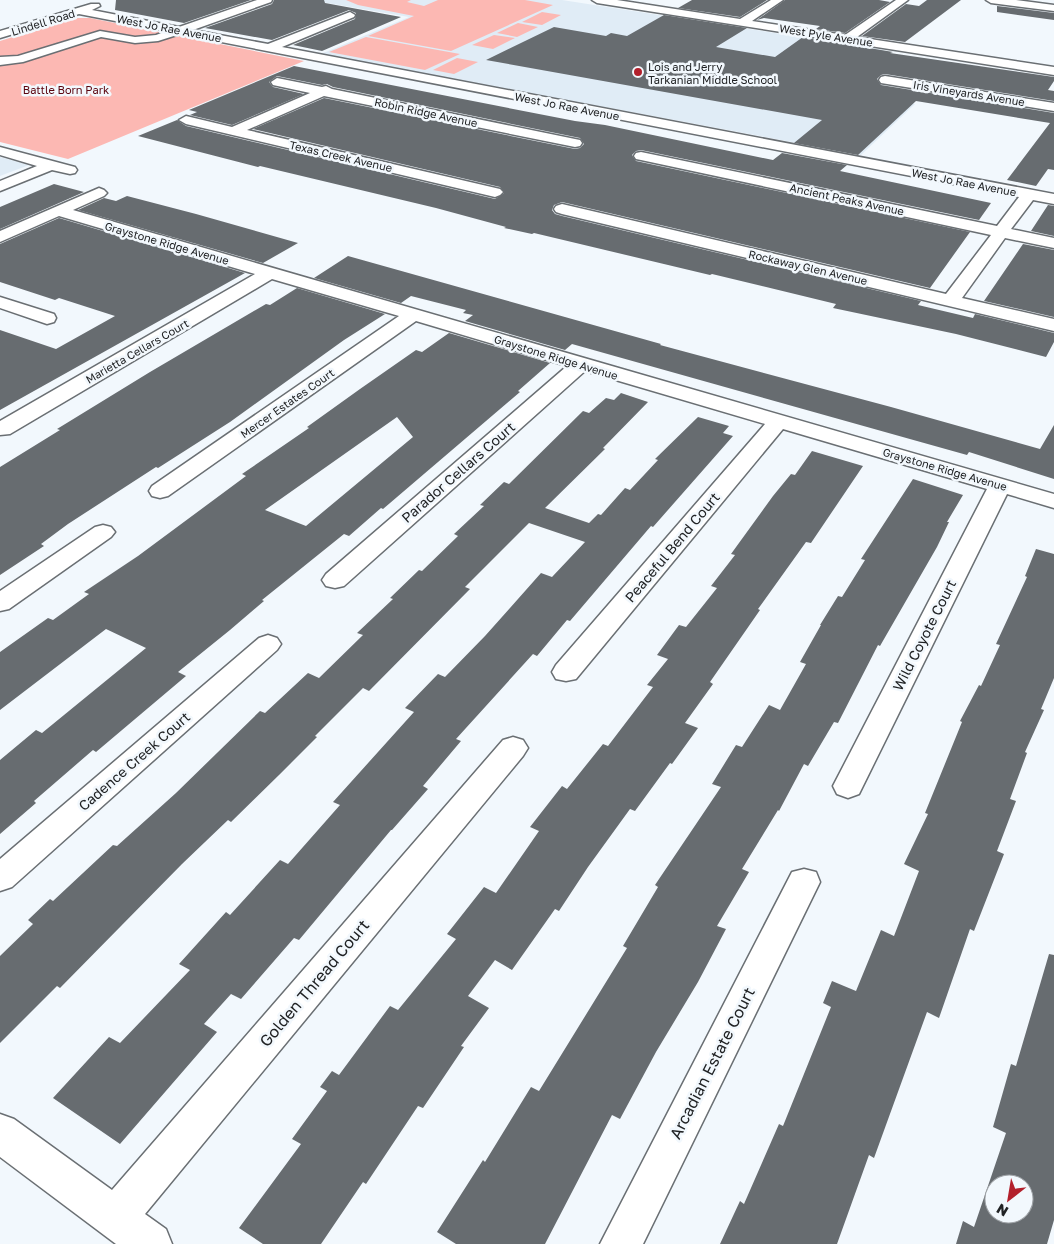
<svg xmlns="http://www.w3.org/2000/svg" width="1054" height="1244" viewBox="0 0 1054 1244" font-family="'Golos Text',sans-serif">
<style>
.built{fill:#e0ecf6}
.green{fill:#fcb8b3}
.building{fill:#676c70;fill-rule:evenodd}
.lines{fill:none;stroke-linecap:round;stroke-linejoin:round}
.minor-casing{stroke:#6a6f73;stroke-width:3}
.minor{fill:#fff;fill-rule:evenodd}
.poi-dot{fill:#b2202c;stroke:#f2f8fd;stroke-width:2}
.labels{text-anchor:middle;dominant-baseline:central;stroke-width:5;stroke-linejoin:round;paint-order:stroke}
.far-street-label{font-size:11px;fill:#202224;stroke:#f2f8fd}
.far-poi-label{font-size:11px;fill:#202224;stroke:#f2f8fd;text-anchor:start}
.far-park-label{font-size:11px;fill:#5a040e;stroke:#f2f8fd}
.street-label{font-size:14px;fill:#202224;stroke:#f2f8fd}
.near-street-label{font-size:16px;fill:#202224;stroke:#f2f8fd}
</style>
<rect width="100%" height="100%" fill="#f2f8fd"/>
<path class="built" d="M310 0H562L884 50 835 91 915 104 861 155 321 54 409 17Z
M0 157 29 165 0 176Z"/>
<path class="green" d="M346 0H411L407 2 424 6 438 0H525L553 5 451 51 368 36 414 16 358 5Z
M542 12 561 15 542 25 522 22Z
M74 18H90L304 61 68 159 0 142V41Z
M518 23 538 27 517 37 497 33Z
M494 35 515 38 493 49 472 45Z
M366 37 460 54 425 70 329 52Z
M457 58 478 62 454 74 433 70Z"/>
<path class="building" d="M116 0H251L184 23 115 10Z
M274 0H324L325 3 401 17 322 51 293 45 355 19 356 13 349 10 272 40 205 28 272 4Z
M692 0H767L740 17 678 8Z
M785 0H879L890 2 845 33 816 29 820 26 764 18 757 20Z
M927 0H961L905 42 862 36 906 4 919 6Z
M997 6 1054 13V20L997 12Z
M664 15 747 28 716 47 775 57 803 37 893 52 890 53 1054 77V81L1048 90 1054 91V101L885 74 881 75 877 79 881 85 1054 113V170L1048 169 1036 186 1007 180 1050 123 916 101 858 155 794 143 822 120 486 60 554 27 606 36 611 33 627 36Z
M294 66 575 121 605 125 773 160 782 153 847 165 840 171 991 203 979 220 641 150 636 151 632 155 636 161 970 232 930 288 562 202 554 205 552 210 555 214 562 216 921 301 918 305 973 318 975 314 1054 333V342L1046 357 956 334 833 308 836 304 712 274 710 275 534 233 532 234 504 228 506 227 436 208 260 166 258 167 138 136 177 120 186 126 495 199 504 193 500 187 253 129 324 98 575 149 580 148 584 144 580 138 333 87 327 84 322 85 277 76 269 82 273 87 304 94 232 125 190 115 197 112 189 110Z
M54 184 84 192 0 229V207Z
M127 196 196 214 298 243 263 263 78 210 104 198 116 201Z
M1048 205 1054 206V236L1031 231Z
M59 218 245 273 0 410V330L56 349 115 316 59 298 55 300 0 282V244Z
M1023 244 1054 250V317L984 301Z
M348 256 661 344 660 345 891 407 1040 449 1054 425V479L969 452 967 455 917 441 572 344 565 350 465 321 473 315 463 313 466 310 411 296 401 303 314 278Z
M297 288 385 314 344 340 230 422 158 468 156 467 68 524 41 544 44 546 0 575V467L60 430 57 429 150 372 266 304 270 305Z
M449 333 550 363 518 391 520 392 383 509 381 508 349 536 344 534 262 600 264 601 230 630 178 672 186 676 96 752 93 750 34 801 36 803 0 834V760L36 730 42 733 146 648 106 629 0 710V652L48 618 53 620 89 594 84 592 138 556 246 476 242 474 309 428 307 427 360 389 416 350 422 352ZM397 417 413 437 306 526 265 510Z
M621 393 648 402 603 448 605 449 545 508 589 523 598 514 601 515 625 488 630 490 658 460 655 459 698 417 729 426 723 433 733 436 653 527 651 526 570 621 567 620 537 656 533 654 456 739 461 741 423 786 428 789 392 830H391L299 940 294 938 241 999 231 994 204 1024 217 1032 120 1144 53 1098 109 1037 120 1043 190 970 179 964 226 912 230 915 280 860 288 864 340 805 333 802 414 712 405 708 438 674 445 677 485 636 541 573 552 577 585 542 529 523 465 587 470 589 369 691 363 688 315 736 317 737 279 775 231 822 228 820 182 864 60 988 57 986 0 1043V956L33 924 28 920 50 899 53 901 113 845 117 846 176 793 260 711 265 713 308 673 319 678 363 635 357 633 393 599 390 598 419 570 422 571 458 536 454 534 484 506 480 505 504 482 509 484 583 411 589 413 606 398 614 400Z
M812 451 863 466 811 543 806 542 758 609 760 610 710 682 713 684 685 723 698 728 672 764 670 763 635 811 630 809 588 867 559 911 555 909 512 970 495 960 468 996 489 1008 461 1046 464 1047 423 1108 418 1106 366 1184 363 1182 321 1244H263L239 1228 301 1144 292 1139 327 1091 320 1087 332 1071 339 1075 390 1006 398 1010 456 939 447 934 484 887 496 893 539 831 530 827 562 786 567 789 603 744 608 746 653 687 647 685 668 659 657 655 679 625 686 627 717 588 711 586 735 555 731 554 773 496 791 474 795 475Z
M913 479 963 495 947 522H949L937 547 880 646 878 645 838 723 834 722 808 766 804 764 779 811 778 810 742 869 749 872 717 926 726 929 698 982 656 1052 620 1119 612 1115 545 1244H456L437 1232 483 1160 485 1162 531 1087 539 1091 627 948 623 946 658 887 655 885 721 787 712 784 736 745 742 747 769 705 780 710 806 664 800 662 821 625H820L838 596 842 597 865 560 861 559Z
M1036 549 1054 554V678L1041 709 1044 710 1025 752 1027 753 1010 799 1016 801 997 851 1004 854 974 931 970 929 939 1018 927 1012 874 1158 869 1155 837 1244H720L740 1201 744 1204 779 1124 783 1126 831 1007 823 1003 832 981 856 991 881 930 894 936 919 871 904 864 928 814 925 813 962 722 960 721 979 685 981 686 1000 645 996 644 1027 577 1025 576Z
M1049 954 1054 955V1220L1047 1244H956L963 1221 974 1227 1006 1133 993 1127 1011 1064 1016 1066ZM994 1184H1024V1214H994Z"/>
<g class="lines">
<g class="minor-casing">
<path id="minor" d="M257 0H272L271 2 193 30 268 44 350 12 355 15 354 17 282 47 1054 194V204L1033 200 1011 229 1054 238V248L1005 238 962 298 1054 319V331L562 214 556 212 554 209 556 206 562 204 946 294 991 235 641 160 636 159 634 156 636 153 641 152 997 226 1019 197 180 34 158 41 135 43 101 37 23 62 0 65V57L18 56 100 31 135 37 156 35 167 31 79 14 0 38V31L91 4H99L100 6 92 10 179 27Z
M592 0H617L740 19 771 0H783L752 21 845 35 896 0H908L857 37 1054 67V75L597 3Z
M986 0H1016L1054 5V11L991 3Z
M885 76 1054 103V111L881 83 879 80 881 77Z
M277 78 322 87 326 86 332 89 575 139 580 140 582 143 580 146 575 147 324 96 247 130 500 189 503 192 500 195 495 197 186 124 179 120 186 116 232 127 310 93 273 85 271 82Z
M0 147 75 167 77 170 75 173 70 174 52 170 0 191V181L37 166 0 155Z
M99 188 104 190 107 193 104 196 73 210 1054 494V508L1007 494 859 794 848 798 837 794 833 786 987 489 783 429 576 679 566 681 556 679 552 672 556 665 765 424 585 371 344 586 335 588 326 586 322 580 326 574 567 366 416 321 168 496 160 498 152 496 149 491 152 486 399 316 272 279 10 434 0 435V421L255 274 59 216 0 242V231Z
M0 297 54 314 56 318 54 322 47 324 0 308Z
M103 525 111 527 115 532 111 537 9 609 0 611V591L95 527Z
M268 635 277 638 281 644 277 650 12 887 0 891V859L259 638Z
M513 737 523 740 528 748 523 756 145 1214 166 1229 172 1244H116L0 1157V1114L14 1119 112 1190 503 740Z
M804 869 816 872 820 882 643 1244H600L792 872Z"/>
</g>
<use href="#minor" class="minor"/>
</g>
<circle class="poi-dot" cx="638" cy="72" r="5"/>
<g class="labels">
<g class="far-street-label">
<text transform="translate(43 22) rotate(-17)">Lindell Road</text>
<text transform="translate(169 28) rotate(11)">West Jo Rae Avenue</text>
<text transform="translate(826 35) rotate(9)">West Pyle Avenue</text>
<text transform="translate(969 93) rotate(9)">Iris Vineyards Avenue</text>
<text transform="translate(567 106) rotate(11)">West Jo Rae Avenue</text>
<text transform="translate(426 112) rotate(12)">Robin Ridge Avenue</text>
<text transform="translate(341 156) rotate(13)">Texas Creek Avenue</text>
<text transform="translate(964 182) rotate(11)">West Jo Rae Avenue</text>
<text transform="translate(847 199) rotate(12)">Ancient Peaks Avenue</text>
<text transform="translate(167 243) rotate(16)">Graystone Ridge Avenue</text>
<text transform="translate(808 267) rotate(13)">Rockaway Glen Avenue</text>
<text transform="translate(137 351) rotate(-30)">Marietta Cellars Court</text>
<text transform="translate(556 357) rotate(17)">Graystone Ridge Avenue</text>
<text transform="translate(287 403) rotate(-35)">Mercer Estates Court</text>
<text transform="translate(945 469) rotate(16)">Graystone Ridge Avenue</text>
</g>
<g class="far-poi-label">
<text x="648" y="66">Lois and Jerry<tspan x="648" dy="13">Tarkanian Middle School</tspan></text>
</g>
<g class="far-park-label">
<text x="66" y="89">Battle Born Park</text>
</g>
<g class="street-label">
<text transform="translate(458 472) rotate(-41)">Parador Cellars Court</text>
<text transform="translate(672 547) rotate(-50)">Peaceful Bend Court</text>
<text transform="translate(924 635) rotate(-63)">Wild Coyote Court</text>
<text transform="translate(134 761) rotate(-41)">Cadence Creek Court</text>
</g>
<g class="near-street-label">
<text transform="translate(314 983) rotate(-50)">Golden Thread Court</text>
<text transform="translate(712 1063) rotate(-63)">Arcadian Estate Court</text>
</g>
</g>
<g transform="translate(1009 1199) rotate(211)"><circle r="24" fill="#f2f8fd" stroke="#9ea2a6"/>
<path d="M0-4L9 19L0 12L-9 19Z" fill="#b2202c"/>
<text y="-8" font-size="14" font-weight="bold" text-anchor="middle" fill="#202224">N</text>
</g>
</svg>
